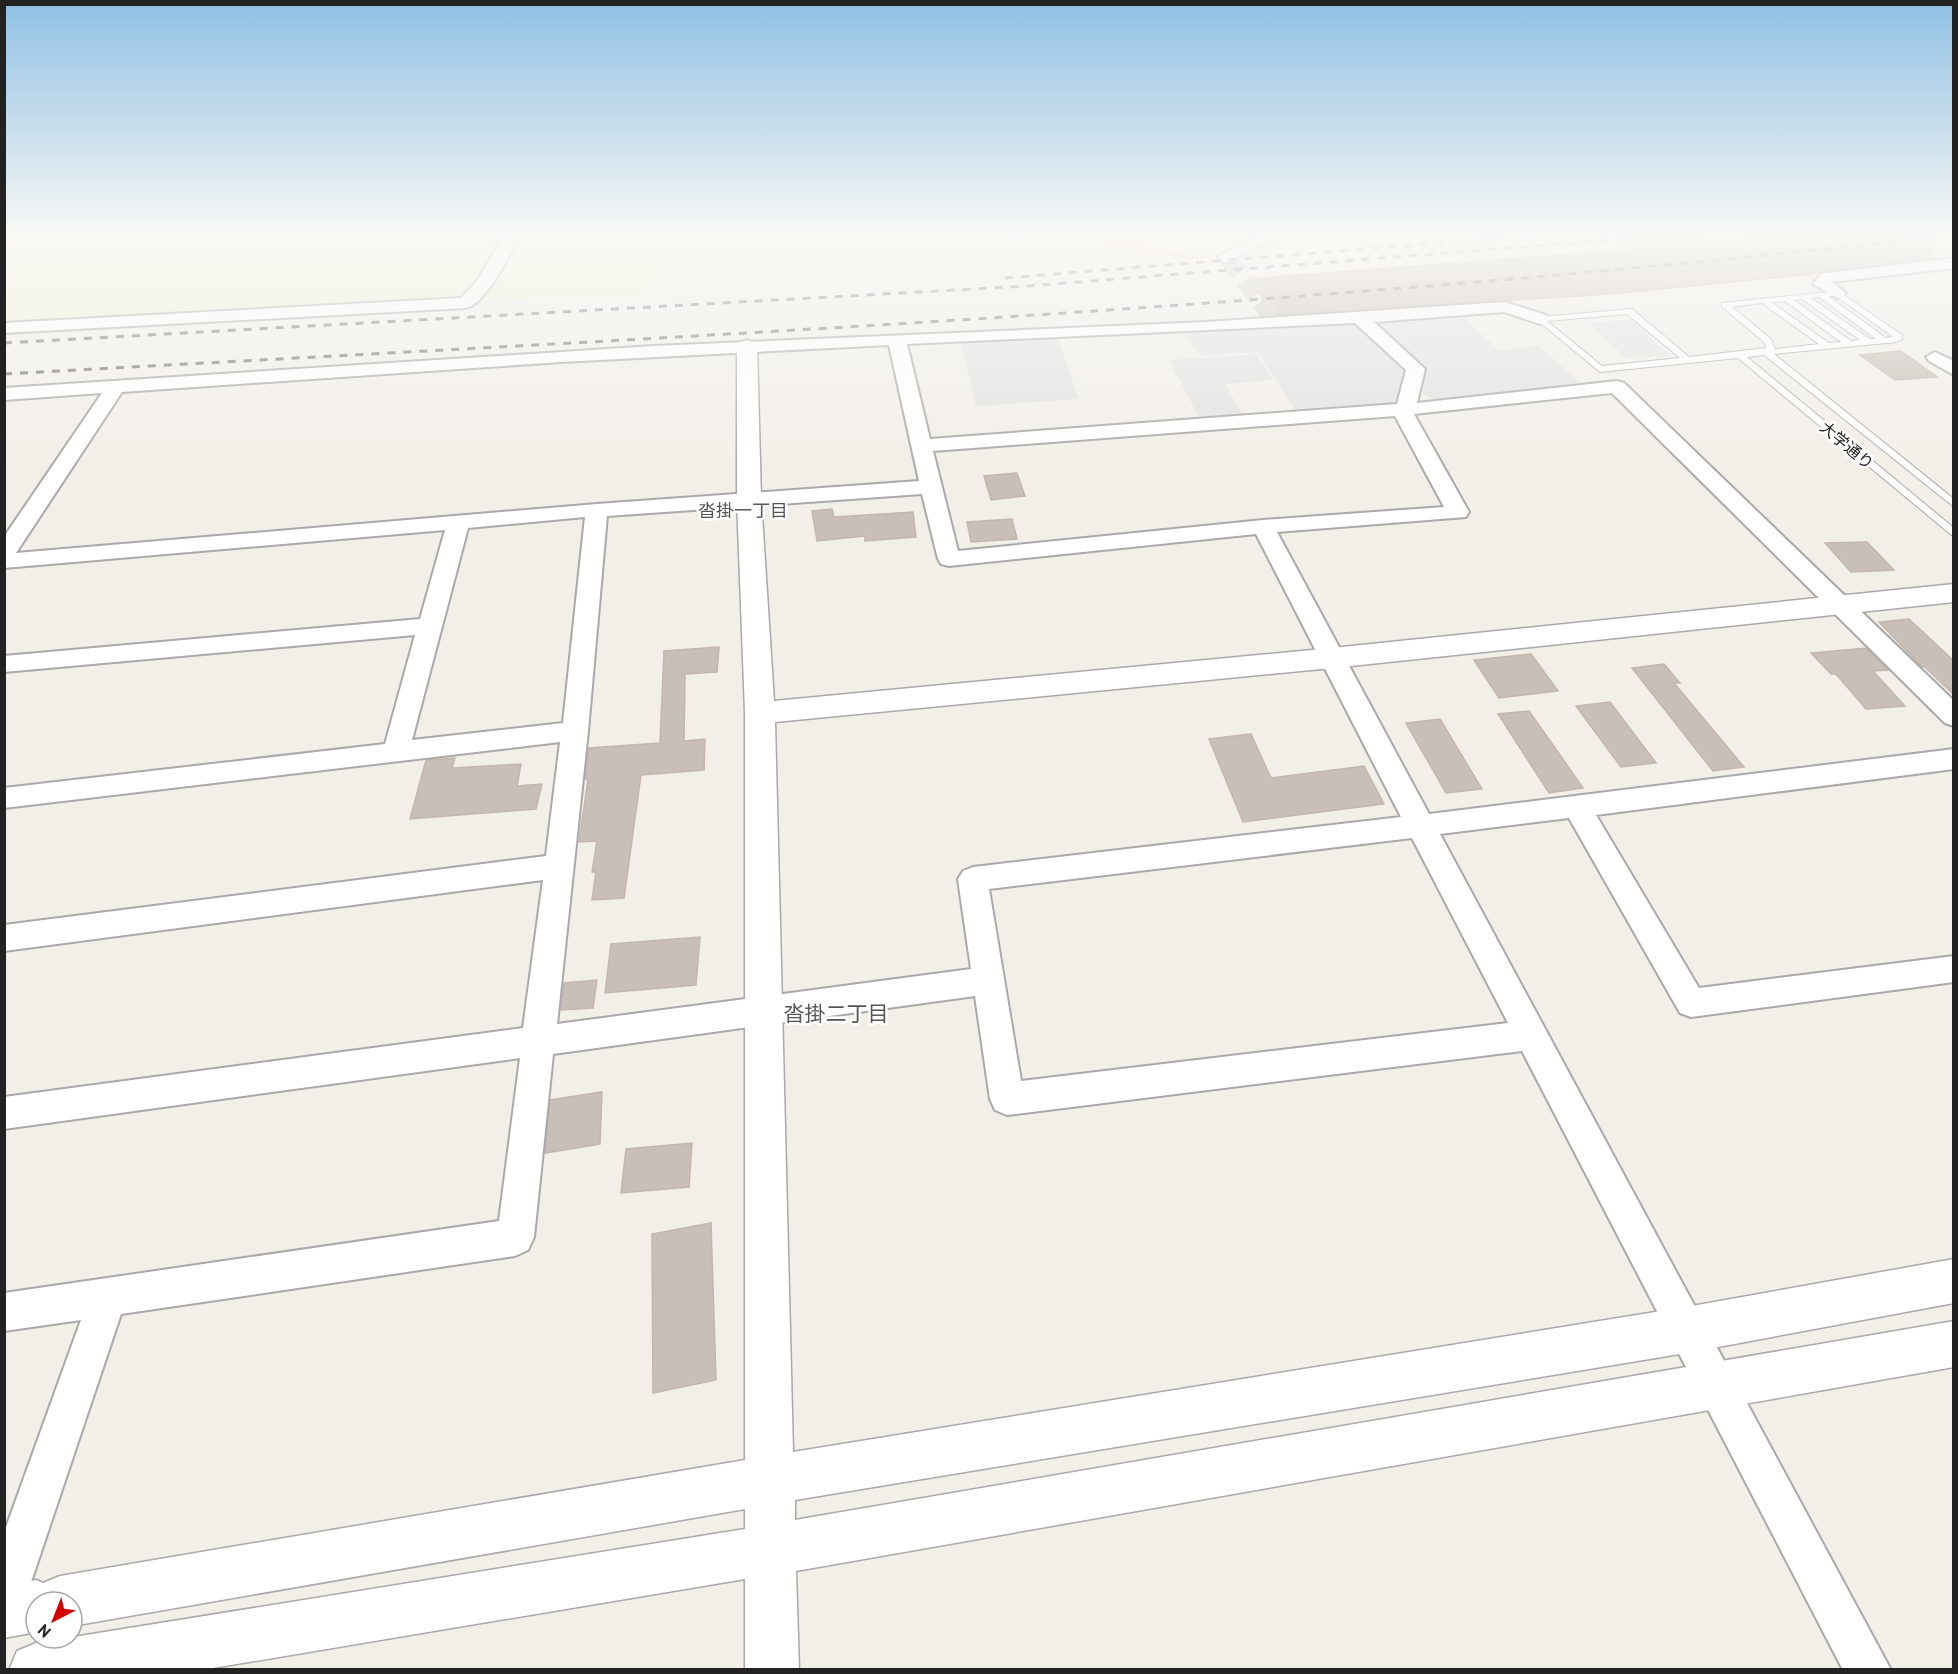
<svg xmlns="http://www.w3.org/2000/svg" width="1958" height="1674" viewBox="0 0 1958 1674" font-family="'PT Sans','Noto Sans JP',sans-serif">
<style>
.farmland{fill:#eef0d5}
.parking{fill:#e2e2e2}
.building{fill:#c7bfb8;stroke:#c4b6ab;stroke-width:1.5}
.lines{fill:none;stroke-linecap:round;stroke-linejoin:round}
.minor-tunnel{stroke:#c8c6c1;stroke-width:18;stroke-dasharray:18 9;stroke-linecap:butt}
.service-casing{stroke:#a9a9a9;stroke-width:2}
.minor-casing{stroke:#a9a9a9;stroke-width:4}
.tertiary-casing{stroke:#a9a9a9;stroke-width:3}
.path{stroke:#fa8072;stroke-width:2;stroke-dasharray:2 2;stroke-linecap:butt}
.service{fill:#fff;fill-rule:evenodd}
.minor{fill:#fff;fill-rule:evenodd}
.tertiary{fill:#fff;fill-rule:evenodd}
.rail{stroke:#707070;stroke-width:3;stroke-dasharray:8 8;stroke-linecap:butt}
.labels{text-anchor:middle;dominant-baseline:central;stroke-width:5;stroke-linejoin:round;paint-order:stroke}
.far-street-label{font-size:16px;fill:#222;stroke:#fff}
.far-neighbourhood-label{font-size:18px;fill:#555;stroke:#fff}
.neighbourhood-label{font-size:21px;fill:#555;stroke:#fff}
</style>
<rect width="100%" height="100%" fill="#f2efe9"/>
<path class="farmland" d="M5 236H645L634 249 676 264 644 294 496 300 457 297 5 323Z
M747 236H1061L1149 256 943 265 814 238 756 273 707 264Z"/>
<path class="parking" d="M1464 318 1499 350 1539 346 1580 383 1437 400 1423 395 1426 367 1379 324Z
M1631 320 1671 356 1627 359 1588 323Z
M1353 325 1405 369 1398 398 1389 405 1296 412 1258 352 1200 356 1185 333Z
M1057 337 1079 399 976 406 961 343Z
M1257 354 1273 380 1225 384 1243 416 1200 419 1169 360Z"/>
<path class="building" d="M1617 236H1709V242L1770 236H1933L1934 258 1804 275 1610 294 1274 315 1249 279 1635 249Z
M1901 351 1937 377 1895 380 1860 355Z
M1017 473 1025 496 991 500 984 476Z
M832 509 834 517 913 512 916 537 865 541V536L817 541 812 511Z
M1012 519 1017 539 971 542 967 522Z
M1867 542 1894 570 1851 572 1825 543Z
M1909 619 1953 660V694L1925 667H1922L1879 622Z
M719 647 717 672 685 674 684 741 705 739 704 770 641 775 624 898 592 900 596 872H592L597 841 579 842 588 779H585L589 748 660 743 664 651Z
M1867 648 1888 670 1873 671 1905 706 1866 709 1836 674H1831L1811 653Z
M1531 654 1558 691 1499 698 1474 660Z
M1664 664 1680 683H1674L1744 767 1713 771 1632 668Z
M1610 702 1656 763 1621 767 1576 706Z
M1529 711 1560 755 1583 788 1549 793 1498 714Z
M1440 719 1482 789 1446 793 1406 723Z
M1251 734 1271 778 1364 766 1384 804 1243 822 1209 739Z
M455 758 452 768 521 764 517 786 542 784 536 809 410 819 426 760Z
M700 937 696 985 605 993 611 944Z
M597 980 593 1008 561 1010 564 983Z
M602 1092 600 1144 545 1153 550 1100Z
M692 1143 689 1187 621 1193 626 1149Z
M711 1223 716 1380 653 1393 652 1234Z"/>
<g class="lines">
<path class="minor-tunnel" d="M1228 259 1277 323"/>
<g class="service-casing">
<path id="service" d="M1838 291 1902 335V339L1897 342 1774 354 1954 499V507L1764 355 1747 357 1954 528V537L1738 358 1600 372 1536 319 1540 317 1632 309 1689 357 1766 348 1764 342 1722 307V303ZM1828 296H1836L1893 337 1886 338ZM1819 297 1876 339H1870L1811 298ZM1802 299 1860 340 1851 341 1794 300ZM1785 301 1841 342 1829 343 1771 302ZM1762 303 1819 344 1775 349 1771 339 1732 307ZM1627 314 1680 358 1602 366 1547 321Z"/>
</g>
<g class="minor-casing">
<path id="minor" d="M504 236H520C509 255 487 303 466 308L4 333V323L461 298 476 282Z
M1259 236H1280L1235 258 1234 262H1222L1218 256Z
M1954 258V268L1832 282 1846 293 1838 298 1813 284 1821 274 1827 273Z
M1505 302 1546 315 1549 319 1540 324 1504 312 1374 322 1425 369 1417 403 1617 381 1624 383 1954 701V726L1945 723 1612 393 1414 414 1469 512 1466 517 1277 532 1429 814 1954 749V769L1596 815 1699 988 1954 956V982L1691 1017 1680 1013 1569 818 1440 834 1891 1670H1843L1522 1051 1007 1115 995 1110 990 1099 975 996 553 1054 534 1237 528 1250 515 1256 121 1314 26 1597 20 1613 4 1619V1533L81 1320 4 1331V1293L499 1221 520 1058 4 1129V1097L523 1028 543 880 4 951V925L546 856 560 742 4 808V788L385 744 415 635 4 672V656L420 619 445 530 4 568V537L102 393 4 400V388L653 346 1206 322ZM1355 323 1406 370 1397 404 930 439 907 344ZM889 345 919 481 597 504 16 553 122 392 561 362ZM1395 416 1444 507 1263 520 958 551 933 451ZM922 494 938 559 941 564 949 566 1256 534 1401 817 973 867 963 871 958 879 971 969 557 1024 588 731 607 516ZM585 517 563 723 412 740 468 528ZM1412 838 1508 1023 1021 1081 989 889Z
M1935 352 1954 361V375L1929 361 1926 357Z"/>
</g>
<g class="tertiary-casing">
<path id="tertiary" d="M747 340 754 342 757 346 761 499 774 701 1332 648 1954 584V602L1332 668 775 722 793 1452 1686 1307 1954 1259V1303L1686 1353 795 1500V1520L1954 1321V1367L796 1571 799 1670H745V1579L201 1670H9L17 1651 36 1643 745 1529V1509L72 1626V1602H36V1632L4 1638V1586L36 1580 43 1583 60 1576 745 1460V713L737 499V346L740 342Z"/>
</g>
<path class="path" d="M1086 236 1190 258 1209 257"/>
<use href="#service" class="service"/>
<use href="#minor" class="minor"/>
<use href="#tertiary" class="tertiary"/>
<path class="rail" d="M1005 278 1526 236
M4 343 1027 286 1661 236
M4 374C651 338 1300 309 1945 236"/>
</g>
<linearGradient id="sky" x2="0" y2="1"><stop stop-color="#8fc0e4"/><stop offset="0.5" stop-color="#f9f8f5"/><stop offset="1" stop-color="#f9f8f5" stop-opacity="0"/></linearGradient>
<rect width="1958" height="470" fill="url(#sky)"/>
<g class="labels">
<g class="far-street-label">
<text transform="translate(1847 445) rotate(40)">大学通り</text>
</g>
<g class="far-neighbourhood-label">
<text x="743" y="510">沓掛一丁目</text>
</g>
<g class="neighbourhood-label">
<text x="836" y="1013">沓掛二丁目</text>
</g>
</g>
<rect width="1958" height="1674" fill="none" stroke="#222222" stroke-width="12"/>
<g transform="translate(54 1620) rotate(222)"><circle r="28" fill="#ffffff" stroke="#a7a7a7" stroke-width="1.5"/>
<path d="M0-4.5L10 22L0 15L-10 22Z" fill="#d40000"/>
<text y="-9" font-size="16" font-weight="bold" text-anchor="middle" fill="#222222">N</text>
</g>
</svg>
